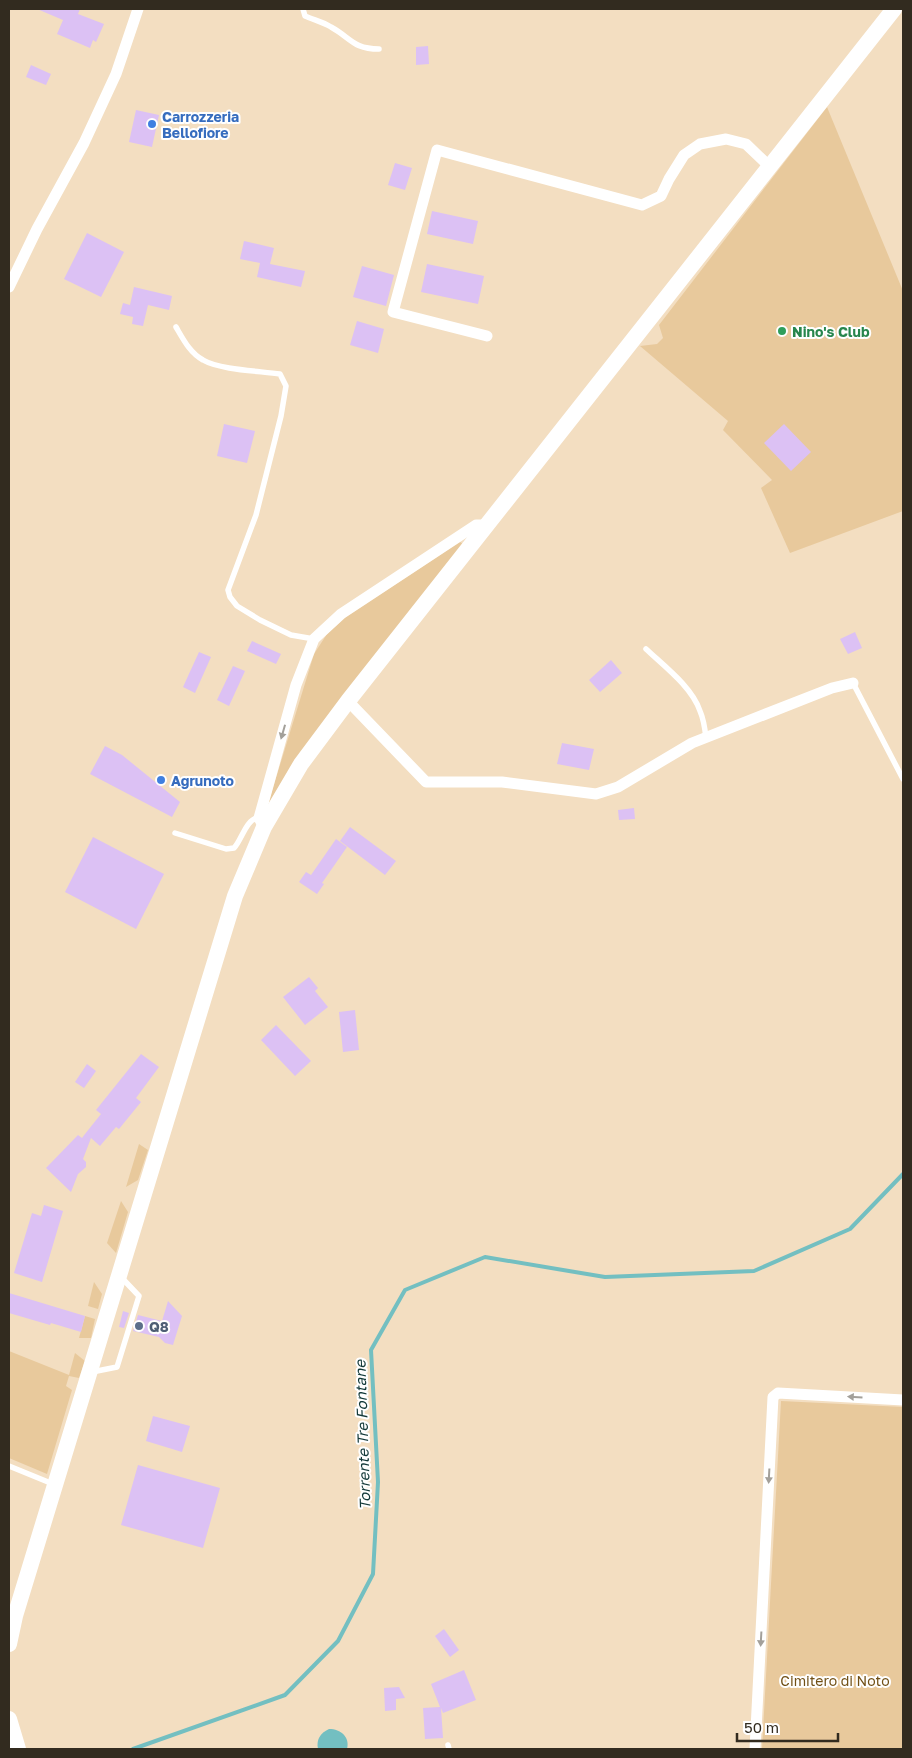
<svg xmlns="http://www.w3.org/2000/svg" width="912" height="1758" viewBox="0 0 912 1758" font-family="'Golos Text',sans-serif">
<style>
.green{fill:#e8c99c}
.water{fill:#73bfc1}
.lines{fill:none;stroke-linecap:round;stroke-linejoin:round}
.stream{stroke:#73bfc1;stroke-width:4}
.building{fill:#dcc1f4}
.service{stroke:#fff;stroke-width:5.5}
.minor{stroke:#fff;stroke-width:11}
.secondary{stroke:#fff;stroke-width:16}
.oneway{fill:#a3a09a}
.shop-dot{fill:#3f7fe0;stroke:#fff;stroke-width:2}
.leisure-dot{fill:#2e9e5b;stroke:#fff;stroke-width:2}
.service-dot{fill:#5c6f8a;stroke:#fff;stroke-width:2}
.labels{text-anchor:middle;dominant-baseline:central;stroke-width:4;stroke-linejoin:round;paint-order:stroke}
.shop-label{font-size:14px;font-weight:bold;fill:#366cbe;stroke:#fff;text-anchor:start}
.leisure-label{font-size:14px;font-weight:bold;fill:#27864d;stroke:#fff;text-anchor:start}
.service-label{font-size:14px;font-weight:bold;fill:#4e5e75;stroke:#fff;text-anchor:start}
.park-label{font-size:14px;fill:#715016;stroke:#fff}
.water-label{font-size:15px;font-style:italic;fill:#133939;stroke:#fff}
</style>
<rect width="100%" height="100%" fill="#f3dec1"/>
<path class="green" d="M827 107 903 291V511L790 553 761 488 772 480 723 430 728 421 640 346 657 344 663 338 659 325Z
M460 542 463 544 293 764 268 804 314 654 327 634 346 617Z
M139 1144 148 1150 138 1180 126 1187Z
M121 1201 128 1212 116 1253 107 1243Z
M94 1282 102 1294 98 1309 88 1306Z
M85 1316 95 1319 91 1338H79Z
M9 1351 69 1375 75 1353 85 1361 79 1378 69 1376 66 1386 72 1390 47 1474 9 1458Z
M781 1401 903 1407V1749H762Z"/>
<path class="water" d="M329 1729C341 1729 350 1737 347 1749H318C316 1740 320 1733 329 1729Z"/>
<g class="lines">
<path class="stream" d="M133 1749 285 1695 338 1641 373 1574 378 1482 371 1350 405 1290 485 1257 605 1277 754 1271 850 1229 903 1174"/>
</g>
<path class="building" d="M37 9H80L78 14 104 24 96 42 93 40 90 48 57 34 63 20Z
M428 46 429 64 416 65V47Z
M31 65 51 74 46 85 26 77Z
M136 110 159 115 152 147 129 142Z
M395 163 412 168 405 190 388 185Z
M432 211 478 221 473 244 427 234Z
M87 233 124 252 101 297 64 279Z
M244 241 274 248 270 264 305 271 301 287 257 277 260 263 240 259Z
M427 264 484 276 478 304 421 292Z
M362 266 394 275 386 306 353 297Z
M134 287 172 296 169 310 148 305 143 326 132 324 133 317 120 314 123 303 130 305Z
M357 321 384 329 378 353 350 345Z
M224 424 255 431 247 463 217 456Z
M784 424 811 452 791 471 764 443Z
M855 632 862 648 848 654 840 639Z
M252 641 281 654 276 664 247 651Z
M199 652 211 657 195 693 183 687Z
M611 660 622 673 600 692 589 680Z
M233 666 245 671 229 706 217 700Z
M562 743 594 749 589 770 557 764Z
M105 746 122 755 180 802 172 817 90 774Z
M634 808 635 819 619 820 618 810Z
M350 827 396 861 385 875 340 841Z
M93 837 164 874 136 929 65 892Z
M336 839 347 847 322 883 324 884 317 894 299 882 306 872 311 875Z
M309 977 318 988 315 991 328 1007 305 1025 283 997Z
M355 1010 359 1050 343 1052 339 1012Z
M276 1025 311 1061 295 1076 261 1040Z
M141 1054 159 1067 136 1098 141 1102 119 1129 116 1127 100 1146 91 1138 83 1159 86 1162V1167L78 1174 71 1192 46 1168 78 1135 82 1138 85 1134 101 1114 96 1110Z
M87 1064 96 1071 84 1088 75 1082Z
M44 1205 63 1211 42 1282 14 1273 32 1213 41 1216Z
M9 1293 85 1316 81 1332 51 1323 50 1325 9 1313Z
M168 1301 182 1316 173 1345 165 1343 159 1337 133 1331 138 1315 162 1321Z
M123 1311 129 1313 124 1328 119 1327Z
M153 1416 190 1426 182 1452 146 1441Z
M138 1465 220 1488 203 1548 121 1525Z
M444 1629 459 1650 450 1657 435 1636Z
M464 1670 476 1700 443 1713 441 1708 443 1738 425 1739 423 1708 440 1707 431 1684Z
M399 1687 405 1698 396 1699V1710L385 1711 384 1688Z"/>
<g class="lines">
<path class="service" d="M303 9 305 16C314 20 323 22 331 27 351 38 353 49 379 49
M176 327C183 339 190 353 203 360 220 370 260 371 280 374L286 386 281 416 256 515 228 590 230 597 237 606 260 620 291 635 314 639
M646 649C664 666 692 687 700 711 704 720 705 729 706 738
M853 683 903 779
M175 833 226 849 234 848C242 840 246 818 259 818
M92 1372 117 1367 139 1296 121 1277
M9 1466 53 1484
M448 1745 449 1749"/>
<path class="minor" d="M9 287 37 229 84 143 116 74 138 9
M487 336 393 312 437 150 642 205 661 196 669 179 684 155 700 144 726 139 746 144 770 167
M348 701 426 782H502L596 794 618 787 692 743 832 688 853 683
M264 827 259 818 296 685 314 639 341 614 476 525H488
M755 1749 773 1397 778 1393 903 1400"/>
<path class="secondary" d="M9 1644 15 1616 235 896 264 827 301 764 348 701 894 9
M9 1719 18 1749"/>
</g>
<defs><path id="oneway-solid" d="M-6-.8H1V-3.2L6.5 0L1 3.2V.8H-6Z" transform="scale(1.25)"/></defs>
<g class="oneway">
<use href="#oneway-solid" transform="translate(283 732) rotate(106)"/>
<use href="#oneway-solid" transform="translate(855 1397) rotate(-177)"/>
<use href="#oneway-solid" transform="translate(769 1476) rotate(93)"/>
<use href="#oneway-solid" transform="translate(761 1639) rotate(93)"/>
</g>
<g class="shop-dot">
<circle cx="152" cy="124" r="5"/>
<circle cx="161" cy="780" r="5"/>
</g>
<circle class="leisure-dot" cx="782" cy="331" r="5"/>
<circle class="service-dot" cx="139" cy="1326" r="5"/>
<g class="labels">
<g class="shop-label">
<text x="162" y="116">Carrozzeria<tspan x="162" dy="16">Bellofiore</tspan></text>
<text x="171" y="780">Agrunoto</text>
</g>
<g class="leisure-label">
<text x="792" y="331">Nino's Club</text>
</g>
<g class="service-label">
<text x="149" y="1326">Q8</text>
</g>
<g class="park-label">
<text x="835" y="1680">Cimitero di Noto</text>
</g>
<g class="water-label">
<text transform="translate(362 1435) rotate(-92)">Torrente Tre Fontane</text>
</g>
</g>
<rect width="912" height="1758" fill="none" stroke="#322b1f" stroke-width="20"/>
<path d="M737 1733v8h101v-8" fill="none" stroke="#322b1f" stroke-width="2.5"/>
<text x="744" y="1733" font-size="15" fill="#322b1f" stroke="#ffffff" stroke-width="4" paint-order="stroke">50 m</text>
</svg>
